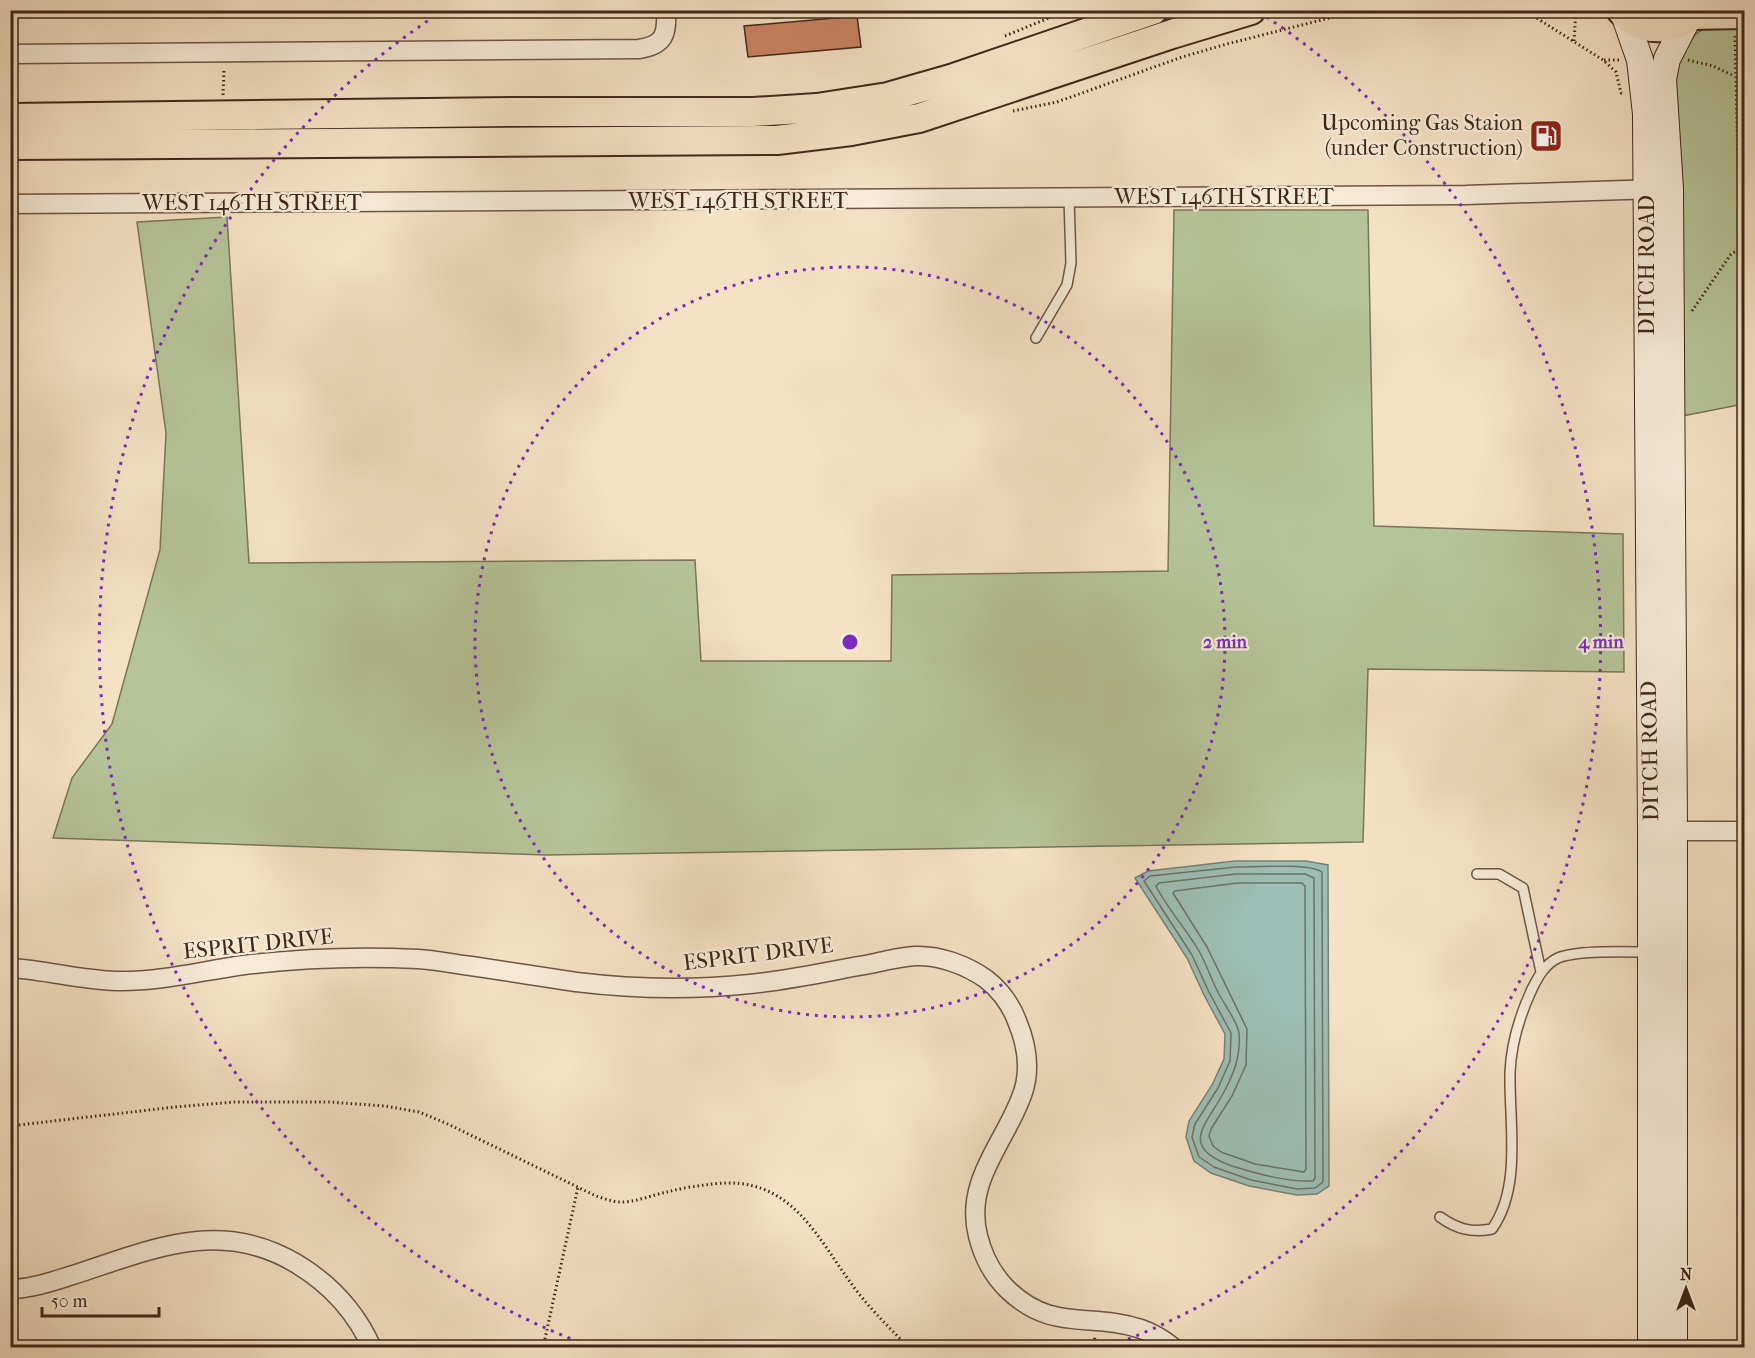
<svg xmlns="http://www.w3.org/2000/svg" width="1755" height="1358" viewBox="0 0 1755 1358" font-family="'IM FELL French Canon',serif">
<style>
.green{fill:#b6c499;stroke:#7b7659;stroke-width:1.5}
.water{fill:#9cbeb4;stroke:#778276;stroke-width:1.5}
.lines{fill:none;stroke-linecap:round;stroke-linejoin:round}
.shore{stroke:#6e7266;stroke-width:1.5}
.building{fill:#ca8363;stroke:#402719;stroke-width:1.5}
.lane-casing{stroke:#6d5644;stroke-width:12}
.street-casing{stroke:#6d5644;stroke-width:21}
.secondary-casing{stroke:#402719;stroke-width:28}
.primary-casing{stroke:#402719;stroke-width:32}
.path{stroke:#402719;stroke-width:3;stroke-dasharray:1.5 3;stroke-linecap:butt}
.lane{stroke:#f8ecd9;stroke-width:9}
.street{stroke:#f8ecd9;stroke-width:18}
.secondary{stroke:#f8ecd9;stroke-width:26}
.primary{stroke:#f5e2c5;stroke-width:28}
.ring{fill:none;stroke:#7b2cbf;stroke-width:3;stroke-dasharray:3 6}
.labels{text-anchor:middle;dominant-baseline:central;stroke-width:4.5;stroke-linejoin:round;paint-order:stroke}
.poi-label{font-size:22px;fill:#402719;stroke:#f8ecd9;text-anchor:end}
.street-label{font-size:22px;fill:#402719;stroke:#f8ecd9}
.centre{fill:#7b2cbf;stroke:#f8ecd9;stroke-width:3}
.ring-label{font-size:18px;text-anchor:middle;font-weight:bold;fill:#7b2cbf;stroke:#f8ecd9;stroke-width:4.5;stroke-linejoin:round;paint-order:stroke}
</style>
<rect width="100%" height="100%" fill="#f5e2c5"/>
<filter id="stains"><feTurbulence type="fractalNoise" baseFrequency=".00333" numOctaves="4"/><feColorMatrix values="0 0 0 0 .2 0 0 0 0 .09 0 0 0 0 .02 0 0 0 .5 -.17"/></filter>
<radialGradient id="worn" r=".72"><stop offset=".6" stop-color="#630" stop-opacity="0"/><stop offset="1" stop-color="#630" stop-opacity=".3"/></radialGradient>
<path class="green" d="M1705 28H1744V404L1677 417 1675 114C1676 83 1672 45 1705 28Z
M1174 210H1368L1374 526 1623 534 1624 672 1368 669 1363 842 546 855 53 838 72 778 112 724 160 550 166 433 137 222 227 217 249 563 695 560 701 661H891L892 575 1168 571Z"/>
<path class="water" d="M1235 861H1306L1328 865 1329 1186 1317 1194 1297 1195 1249 1186 1211 1173 1194 1161 1186 1137 1189 1121 1212 1085 1224 1059 1225 1034 1204 995 1187 958 1135 878 1148 871Z"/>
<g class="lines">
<path class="shore" d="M1236 867C1254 867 1309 863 1322 872L1323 1182 1315 1188 1297 1189 1251 1180 1214 1167 1199 1157 1192 1137 1195 1124 1218 1088 1230 1061 1231 1033 1209 992 1192 955 1144 881 1150 876Z
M1236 874H1305L1314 878 1315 1178 1313 1181C1286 1182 1258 1174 1232 1166 1176 1146 1208 1124 1225 1090 1235 1071 1241 1054 1239 1033 1237 1021 1226 1007 1220 996 1212 982 1207 965 1199 951 1186 929 1167 908 1156 886L1159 883Z
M1237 883H1302L1305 886 1306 1169 1304 1172 1255 1164 1221 1152 1213 1146 1209 1136 1211 1129 1232 1096 1246 1065 1247 1029 1207 947 1173 893 1175 891Z"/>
</g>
<path class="building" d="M857 16 861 47 748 57 744 26Z"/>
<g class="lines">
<g class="lane-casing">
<path id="lane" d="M774 10 775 13 807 10
M1036 338 1067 285 1071 263 1069 198
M1477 874H1499L1523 888 1541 972
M1440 1217C1457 1229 1471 1233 1492 1229 1522 1187 1509 1122 1510 1073 1511 1044 1520 1015 1532 989 1538 977 1545 964 1558 958 1577 950 1627 952 1649 952"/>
</g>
<g class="street-casing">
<path id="street" d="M10 54 639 49C665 45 667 34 666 10
M10 204 1466 195 1656 189
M1662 831H1744
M10 968C46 970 80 980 116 981 159 982 201 971 244 965 302 958 360 956 418 959 436 960 453 964 471 966 506 971 541 977 576 982 634 989 692 990 750 984 790 980 830 971 870 964 884 961 900 957 915 956 939 955 966 965 986 979 1000 990 1011 1005 1017 1021 1027 1045 1031 1071 1022 1095 1005 1143 964 1181 978 1236 983 1256 992 1274 1007 1289 1052 1333 1091 1312 1141 1329 1153 1333 1164 1340 1174 1348
M10 1289C32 1289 53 1281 73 1275 150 1250 220 1217 297 1264 330 1284 356 1312 372 1348"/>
</g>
<g class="secondary-casing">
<path id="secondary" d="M1624 14 1640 60 1646 114 1651 831V1348
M1674 1348V831L1670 189 1663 79 1667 59 1688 18"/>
</g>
<g class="primary-casing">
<path id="primary" d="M1621 10C1641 34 1675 32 1696 10
M1691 15 1744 14
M10 118 515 112H753L817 108 888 97 951 79 1153 10
M10 145 777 140 851 131 919 118 1172 34 1251 10"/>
</g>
<path class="path" d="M1521 10 1527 12 1603 60 1616 72 1621 93 1625 94
M1005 36 1068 10
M1735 36 1740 248
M1574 41 1576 10
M1604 60H1619
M1688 60 1713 66 1734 76
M223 95 224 69
M1013 111 1057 102 1182 57 1227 44 1333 17 1372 10
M1692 311 1731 254 1744 247
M10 1126 175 1107 235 1102H329L385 1106 419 1112 450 1125 596 1196C603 1198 610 1201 618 1202 634 1203 652 1195 667 1192 681 1188 697 1186 712 1184 792 1174 816 1237 856 1290 872 1311 891 1329 909 1348
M543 1348 578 1187
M1093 1348 1095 1337"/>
<use href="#lane" class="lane"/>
<use href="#street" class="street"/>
<use href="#secondary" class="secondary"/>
<use href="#primary" class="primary"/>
</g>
<g class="ring">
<circle cx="850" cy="642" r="375"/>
<path d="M587 1345A751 751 0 0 1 441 12M1259 12A751 751 0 0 1 1113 1345"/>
</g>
<defs>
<g id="fuel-square" transform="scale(1.725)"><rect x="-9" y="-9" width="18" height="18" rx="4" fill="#8f2418" stroke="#f8ecd9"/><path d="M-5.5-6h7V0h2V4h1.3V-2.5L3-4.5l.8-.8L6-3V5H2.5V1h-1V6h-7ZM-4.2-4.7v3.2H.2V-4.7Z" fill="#fff"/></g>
</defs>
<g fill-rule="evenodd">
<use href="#fuel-square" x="1546" y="136"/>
</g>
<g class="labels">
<g class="poi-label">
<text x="1523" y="123">Upcoming Gas Staion<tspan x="1523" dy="25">(under Construction)</tspan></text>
</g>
<g class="street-label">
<text x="1224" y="197">WEST 146TH STREET</text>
<text x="738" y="201">WEST 146TH STREET</text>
<text x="252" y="203">WEST 146TH STREET</text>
<text transform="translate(1647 265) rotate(-90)">DITCH ROAD</text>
<text transform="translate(1650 751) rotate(-91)">DITCH ROAD</text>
<text transform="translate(258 944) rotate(-6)">ESPRIT DRIVE</text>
<text transform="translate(758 954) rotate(-7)">ESPRIT DRIVE</text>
</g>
</g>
<circle cx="850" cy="642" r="9" class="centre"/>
<g class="ring-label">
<text x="1225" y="648">2 min</text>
<text x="1601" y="648">4 min</text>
</g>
<rect width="1755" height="1358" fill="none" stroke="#f5e2c5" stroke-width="36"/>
<rect x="12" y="12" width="1731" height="1334" fill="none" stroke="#402719" stroke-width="3"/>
<rect x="18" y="18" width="1719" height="1322" fill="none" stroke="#402719" stroke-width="1.5"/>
<g transform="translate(1686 1289)" stroke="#f8ecd9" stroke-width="4.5" paint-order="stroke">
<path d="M0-4.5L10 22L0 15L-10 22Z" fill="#402719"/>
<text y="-9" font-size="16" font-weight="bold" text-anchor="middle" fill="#402719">N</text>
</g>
<path d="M42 1307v9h117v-9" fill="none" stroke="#402719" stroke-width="3"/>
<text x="51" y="1307" font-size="18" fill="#402719" stroke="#f8ecd9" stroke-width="4.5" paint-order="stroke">50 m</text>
<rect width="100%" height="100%" filter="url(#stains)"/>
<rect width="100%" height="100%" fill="url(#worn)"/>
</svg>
